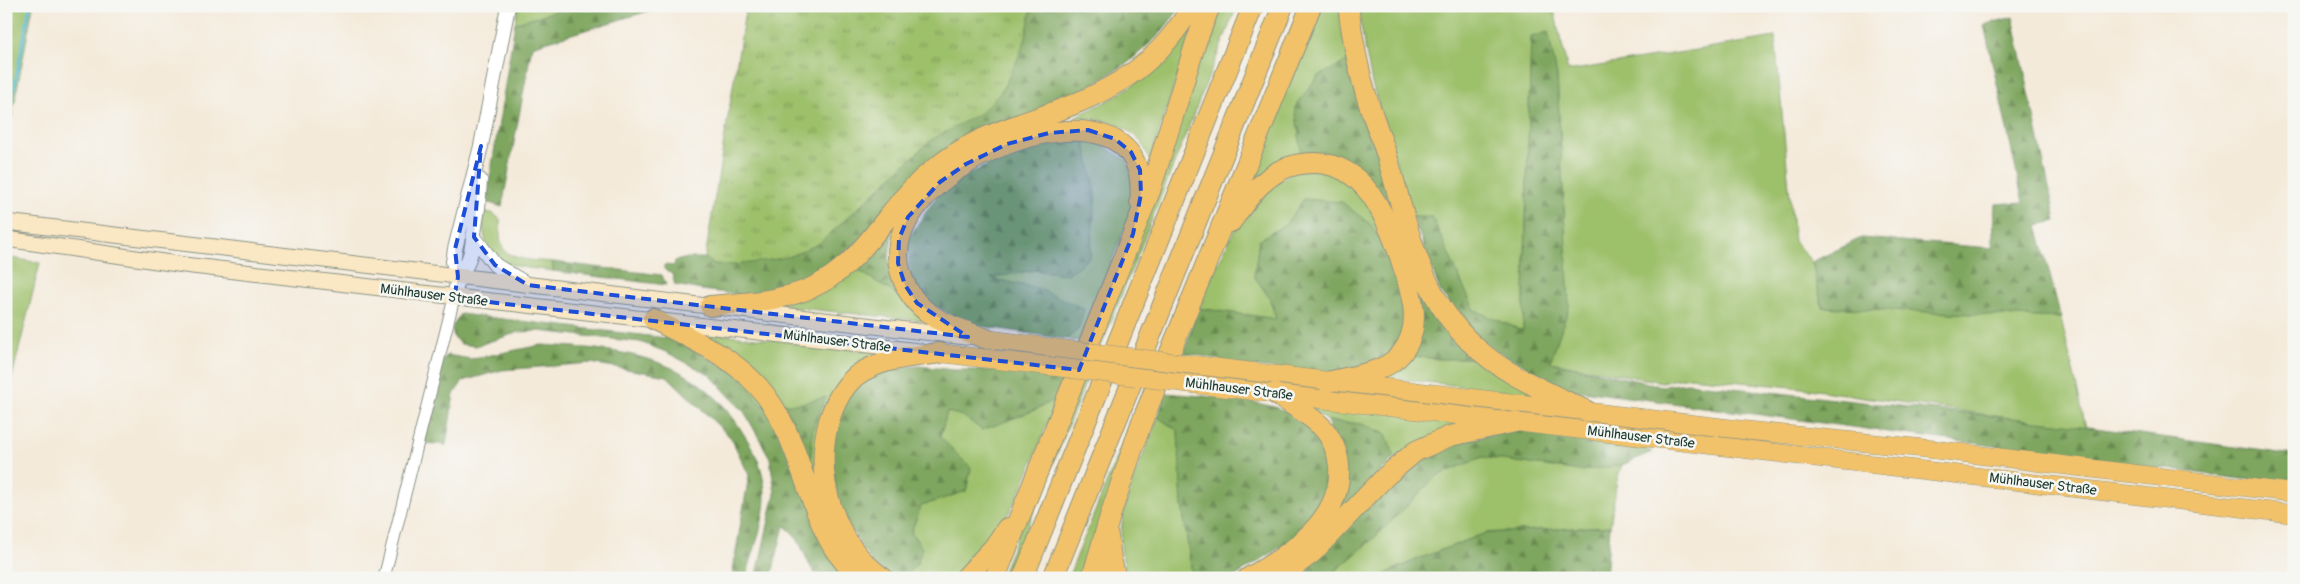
<svg xmlns="http://www.w3.org/2000/svg" width="2300" height="584" viewBox="0 0 2300 584" font-family="Pangolin,sans-serif">
<style>
.grass{fill:#9dc06a;stroke:#5e7e4f}
.forest{fill:url(#forest-firs);stroke:#4e7249}
.park{fill:url(#park-tufts);stroke:#5e7e4f}
.lines{fill:none;stroke-linecap:round;stroke-linejoin:round}
.stream{stroke:#56bbd4;stroke-width:3}
.minor-casing{stroke:#8a9487;stroke-width:13}
.tertiary-casing{stroke:#8a9487;stroke-width:16}
.secondary-casing{stroke:#8a9487;stroke-width:17}
.primary-casing{stroke:#8a9487;stroke-width:19}
.motorway-casing{stroke:#8a9487;stroke-width:22}
.minor{stroke:#fff;stroke-width:11}
.tertiary{stroke:#fff;stroke-width:14}
.secondary{stroke:#fae7c3;stroke-width:15}
.primary{stroke:#f2c26a;stroke-width:18}
.motorway{stroke:#f2c26a;stroke-width:20}
.primary-bridge-casing{stroke:#8a9487;stroke-width:19;stroke-linecap:butt}
.primary-bridge{stroke:#f2c26a;stroke-width:18}
.marked{fill:#1d4ed8;fill-opacity:0.2;stroke:#1d4ed8;stroke-width:4;stroke-dasharray:10 6;stroke-linejoin:round}
.labels{text-anchor:middle;dominant-baseline:central;stroke-width:5;stroke-linejoin:round;paint-order:stroke}
.street-label{font-size:14px;fill:#1f3d34;stroke:#f6f6f2}
</style>
<defs>
<pattern id="forest-firs" width="22" height="20" patternUnits="userSpaceOnUse" patternTransform="scale(1.25)"><rect width="22" height="20" fill="#7ea65e"/><path d="M5 1l3.5 6h-7zM16 11l3.5 6h-7z" fill="#67884e"/></pattern>
<pattern id="park-tufts" width="24" height="20" patternUnits="userSpaceOnUse" patternTransform="scale(1.25)"><rect width="24" height="20" fill="#9dc06a"/><path d="M3 7l-1-3M5 7V3M7 7l1-3M15 17l-1-3M17 17v-4M19 17l1-3" fill="none" stroke="#7f9d58"/></pattern>
</defs>
<rect width="100%" height="100%" fill="#f6f6f2"/>
<filter id="ink" filterUnits="userSpaceOnUse"><feTurbulence type="fractalNoise" baseFrequency=".02" numOctaves="2"/><feDisplacementMap in="SourceGraphic" scale="10" xChannelSelector="R" yChannelSelector="G"/><feConvolveMatrix kernelMatrix="1 2 1 2 8 2 1 2 1" color-interpolation-filters="sRGB"/></filter>
<filter id="wash" filterUnits="userSpaceOnUse"><feTurbulence type="fractalNoise" baseFrequency=".0096" numOctaves="4" result="noise"/><feDisplacementMap in="SourceGraphic" scale="20" xChannelSelector="R" yChannelSelector="G"/><feGaussianBlur stdDeviation="1.12" result="paint"/><feColorMatrix in="noise" values="0 0 0 0 0 0 0 0 0 0 0 0 0 0 0 0 0 1.4 0 .05"/><feComposite in="paint" operator="in"/></filter>
<g filter="url(#wash)">
<rect width="100%" height="100%" fill="#f4eada"/>
<path class="grass" d="M6 6H33L6 146Z
M1200 6 1150 161C1147 155 1144 145 1139 140 1123 122 1098 119 1075 117L1113 98 1140 80Z
M1215 6H1237L1102 344 1096 343Z
M1315 6H1341L1349 60 1302 157 1240 198Z
M1357 6H1553L1568 71 1775 37 1794 241 1812 262 1822 307 2061 318 2086 428 2044 423 1802 388 1690 377 1662 382 1550 362 1569 307 1557 76 1531 37 1523 331 1474 310 1432 218 1413 217 1372 84Z
M1083 134 1127 160 1135 191 1128 220 1080 341 1066 339 1078 330 990 278 1034 270 1068 274 1090 257 1091 232Z
M1299 168 1328 170 1364 194 1392 256 1304 199 1286 224 1259 240 1254 276 1269 297 1277 319 1197 308 1234 230 1261 192Z
M483 212 492 213 500 219C501 227 499 236 501 243 506 262 538 260 553 262V271C508 265 481 268 483 212Z
M6 257 40 263 6 402Z
M852 266 896 294 926 321 779 306Z
M695 331 896 354 821 502Z
M1405 355 1439 359 1483 358 1543 396 1375 376Z
M1081 380 1086 381 1007 578H1000Z
M1145 388 1149 389 1087 578H1068Z
M1057 398C1038 446 1022 500 991 541 980 555 965 567 951 578H903L917 564 911 532 921 506 966 491 971 468 940 437 947 412 963 415 982 430 1035 410Z
M1300 401 1473 419 1451 426 1395 458 1362 424 1328 421Z
M1158 417 1178 431 1182 506 1192 574 1198 578H1130C1103 531 1142 463 1158 417Z
M1482 457 1581 471 1622 465 1617 480 1610 526 1486 533 1418 559 1376 578H1327L1375 537 1437 476Z"/>
<path class="forest" d="M572 6H665L532 46 502 207 486 202 515 23Z
M1032 6H1182L1158 36 1129 62 1080 92 838 262 802 283 743 295 702 290 675 285 672 274 664 269V265L674 266 675 261 688 258H705L714 264 732 265 844 222 931 140 1000 93 1013 70 1025 41Z
M2013 17 2056 221 2037 225 2061 318 1822 307 1812 262 1861 238 1992 248 1995 204 2023 202 1984 25Z
M1548 32 1557 76 1569 307 1550 362 1662 386 1687 383 2066 424 2294 455V486L1567 389 1490 347 1469 329 1440 291 1413 217H1432L1474 310 1523 331 1531 37Z
M1349 60 1403 235 1384 202 1302 157 1295 107 1317 77Z
M1083 134 1096 193 1090 257 1068 274 1034 270 991 278 1039 289 1084 309 1078 330 1065 339 968 324 927 302 910 279 907 240 944 186 1025 147Z
M1304 199 1342 202 1370 224 1392 256 1408 316 1406 336 1382 363 1345 373H1312L1236 365 1207 357 1184 353 1197 308 1276 319 1269 297 1254 276 1259 240 1286 224Z
M894 221 889 259 896 294 852 266Z
M553 262 662 275 666 285 553 271Z
M1416 278 1483 358 1439 359 1405 355Z
M460 314 675 339 739 376 772 417 847 578H819C803 562 804 538 784 526L771 578 757 574 775 493 770 458 745 413 710 375 666 352 640 342 539 331 519 332 476 346 461 344 454 338 452 328Z
M541 345C623 349 698 356 743 433 756 453 763 467 765 492 766 520 753 551 746 578L732 575 749 475 731 438 667 376 591 363 502 370 463 381 454 394 446 445 422 443 438 365 447 355 471 359Z
M919 366 954 370H1010L1065 378 1057 398 1035 410 982 430 963 416 947 412 940 437 971 468 966 491 921 506 911 532 922 548 917 564 903 578H894L874 566 837 508 831 441 850 392 881 368Z
M1165 393 1240 399 1275 407 1296 416 1313 426 1330 451 1334 478 1313 526 1233 578H1198L1192 574 1182 505 1178 431 1158 417Z
M826 397 813 429 810 466 799 433 783 404H798Z
M1328 421 1362 424 1386 434 1395 458 1335 518Z
M1514 428 1638 445 1652 452 1622 465 1581 471 1482 457 1437 476 1375 537 1327 578H1290L1422 452Z
M1610 526 1606 578H1376L1418 559 1486 533Z"/>
<path class="park" d="M518 6H572L515 23Z
M746 6H1032L1025 41 1013 70 1000 93 980 113 931 140 820 243 789 257 757 262 732 265 714 264 705 258Z"/>
<g class="lines">
<path class="stream" d="M6 130 30 6"/>
</g>
</g>
<g filter="url(#ink)">
<g class="lines">
<g class="minor-casing">
<path id="minor" d="M384 578 454 298"/>
</g>
<g class="tertiary-casing">
<path id="tertiary" d="M474 237 495 265 525 283
M458 277 453 262 455 249 481 146 508 6
M454 298 458 277 467 264 471 252 478 208 480 180"/>
</g>
<g class="secondary-casing">
<path id="secondary" d="M6 222 966 337
M6 239 184 265 919 351"/>
</g>
<g class="primary-casing">
<path id="primary" d="M987 339 1055 348
M940 353 1048 366
M1203 366 1752 431 1930 449 2294 493
M1193 384 2294 514"/>
</g>
<g class="motorway-casing">
<path id="motorway" d="M1348 6C1352 35 1357 64 1365 91 1371 113 1380 134 1387 156 1414 248 1425 325 1516 376 1539 389 1564 400 1587 411
M1231 222C1241 208 1251 192 1265 181 1278 169 1295 163 1314 163 1365 163 1386 216 1400 257 1410 289 1425 325 1401 354 1384 374 1350 376 1327 382
M710 306C747 302 787 302 821 283 854 265 876 231 900 202 914 185 931 170 950 157 987 131 1031 122 1072 105 1126 83 1162 57 1192 6
M653 319C693 340 738 358 766 396 799 440 805 497 832 545 839 557 849 567 858 578
M987 339C966 331 943 325 926 311 912 300 904 286 900 270 872 163 1156 56 1140 202
M1108 536 1111 559 1116 578
M883 578C834 544 813 477 829 421 834 404 842 388 856 376 880 358 912 357 940 353
M965 578 994 547 1007 528
M995 578 1150 191 1196 42 1210 6
M1023 578 1253 6
M1053 578 1283 6
M1092 578 1110 516 1141 424 1311 6
M1248 578C1290 555 1343 519 1339 466 1338 452 1331 436 1321 426 1307 413 1289 403 1274 393
M1279 578 1312 553 1386 476 1416 451 1450 436 1515 422"/>
</g>
<use href="#minor" class="minor"/>
<use href="#tertiary" class="tertiary"/>
<use href="#secondary" class="secondary"/>
<use href="#primary" class="primary"/>
<use href="#motorway" class="motorway"/>
<g class="primary-bridge-casing">
<path id="primary-bridge" d="M1055 348 1203 366
M1048 366 1193 384"/>
</g>
<use href="#primary-bridge" class="primary-bridge"/>
</g>
</g>
<path class="marked" d="M1088 130 1115 139 1131 152 1140 170 1141 194 1133 234 1079 370 454 298 458 277 455 249 481 146 474 237 495 265 528 285 968 337 917 303 905 285 898 263 899 239 908 217 940 182 966 164 1007 144 1049 133Z"/>
<g class="labels">
<g class="street-label">
<text transform="translate(434 295) rotate(7)">Mühlhauser Straße</text>
<text transform="translate(837 341) rotate(7)">Mühlhauser Straße</text>
<text transform="translate(1239 389) rotate(7)">Mühlhauser Straße</text>
<text transform="translate(1641 437) rotate(7)">Mühlhauser Straße</text>
<text transform="translate(2043 484) rotate(7)">Mühlhauser Straße</text>
</g>
</g>
<rect width="2300" height="584" fill="none" stroke="#f6f6f2" stroke-width="25"/>
</svg>
